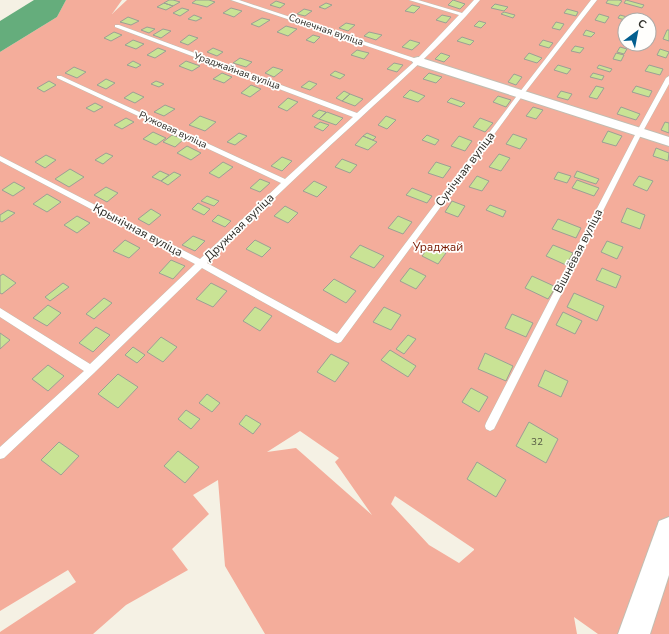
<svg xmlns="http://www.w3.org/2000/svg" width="669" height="634" viewBox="0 0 669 634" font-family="'Nunito Sans',sans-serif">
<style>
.green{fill:#f4ad9b;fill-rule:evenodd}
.water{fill:#65ad7c}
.building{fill:#c9e395;stroke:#9ba094}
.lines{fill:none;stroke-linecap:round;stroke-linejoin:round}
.lane-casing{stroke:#c1bdb1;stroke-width:1}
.street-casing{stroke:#c1bdb1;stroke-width:2}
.secondary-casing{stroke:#c1bdb1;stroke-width:2}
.lane{fill:#fff;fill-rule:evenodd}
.street{fill:#fff;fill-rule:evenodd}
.secondary{fill:#fff;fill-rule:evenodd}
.labels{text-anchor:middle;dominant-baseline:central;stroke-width:3.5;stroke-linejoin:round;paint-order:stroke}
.far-street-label{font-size:10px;fill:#2e2d28;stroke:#fffefc}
.number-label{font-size:10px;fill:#555a43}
.street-label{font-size:12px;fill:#2e2d28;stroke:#fffefc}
.park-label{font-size:12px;fill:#771700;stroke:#fffefc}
</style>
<rect width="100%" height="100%" fill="#f5f1e4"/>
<path class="green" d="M66 0H122L112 14 127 0H669V634H598L574 617 577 634H265L225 566 218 480 193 495 209 514 172 549 188 570 126 605 93 634H0V632L76 582 68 570 0 611V52L57 17ZM625 20H649V44H625ZM300 431 339 458 335 462 372 515 296 448 267 452ZM395 496 474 549V550L459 563 429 545 391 504Z"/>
<path class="water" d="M34 0H66L57 17 0 52V21Z"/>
<path class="building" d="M169 0H173L180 2 173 6 164 3Z
M196 0H209L215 2 207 7 192 3Z
M453 0 465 4 460 9 448 5Z
M608 0H619L622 1 618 6 606 3Z
M626 0 644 5 642 8 624 3Z
M276 1 285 4 280 8 270 5Z
M164 3 173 6 166 10 157 7Z
M326 3 332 5 325 9 319 7Z
M495 4 508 7 504 11 491 8Z
M412 5 420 7 414 13 405 11Z
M182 8 189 10 180 16 173 13Z
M231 8 242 11 234 17 223 13Z
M304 9 312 11 305 16 297 14Z
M567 9 578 12 576 16 564 13Z
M504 12 515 15 513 18 501 14Z
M599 14 609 17 605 23 595 20Z
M194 15 202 18 196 21 188 19Z
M442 15 451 17 446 23 436 20Z
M620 15 638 20H625L618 18Z
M128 17 139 21 131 25 120 22Z
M262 18 270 20 259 27 251 24Z
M479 21 486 23 481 28 474 26Z
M556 22 564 24 560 30 552 28Z
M346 23 355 25 348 31 339 28Z
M286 26 297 29 288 36 277 32Z
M147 27 155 29 149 33 141 30Z
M163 29 171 31 161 38 153 35Z
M586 30 595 33 591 37 583 35Z
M667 30H669V41L663 39Z
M114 32 122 35 111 41 104 38Z
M369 32 382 35 376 40 364 36Z
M189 35 198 38 188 45 180 42Z
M313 35 320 37 314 43 306 40Z
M462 37 474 41 470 45 457 41Z
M133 40 144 44 136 49 125 45Z
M410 40 420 43 412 50 402 47Z
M543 40 553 43 549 48 539 45Z
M575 46 584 48 580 53 571 51Z
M620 47 627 49 624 54 617 52Z
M158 48 166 51 155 58 147 55Z
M213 48 223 52 217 56 207 52Z
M660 49 669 52 666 58 657 55Z
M357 50 369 53 364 59 351 55Z
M441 53 450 56 444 62 435 59Z
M529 53 542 58 537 63 524 59Z
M616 53 624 55 621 61 613 59Z
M240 58 252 62 246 67 233 63Z
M133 61 141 65 136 68 127 65Z
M186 61 200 66 192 71 179 66Z
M394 63 403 65 397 72 387 69Z
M558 65 571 69 567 74 554 70Z
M599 65 612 69 610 72 597 68Z
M649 65 663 69 660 75 645 71Z
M74 67 86 72 77 78 65 73Z
M273 67 283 70 274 77 265 73Z
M335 71 345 75 340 79 330 75Z
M222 73 232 77 224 83 213 79Z
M429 73 442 77 436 83 423 79Z
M593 73 604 76 602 80 590 77Z
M514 74 522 77 516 85 508 82Z
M106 79 115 83 106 89 97 85Z
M49 81 56 85 44 92 37 88Z
M156 81 164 84 159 87 151 84Z
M309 81 317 84 310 90 301 87Z
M251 85 261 89 250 97 241 93Z
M596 86 604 88 597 99 589 97Z
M636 86 652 91 649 97 632 92Z
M410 90 425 96 418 102 403 97Z
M344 91 350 94 342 101 336 98Z
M561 91 572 94 568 100 557 97Z
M133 92 144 97 135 103 124 98Z
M350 94 363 99 355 106 342 101Z
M498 96 511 100 506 107 493 102Z
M288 98 298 102 287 111 278 107Z
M451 98 465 103 461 107 447 102Z
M95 103 103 107 94 112 86 108Z
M165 105 175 109 164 116 154 112Z
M533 107 543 110 536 119 526 116Z
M621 107 640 114 636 120 617 114Z
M319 110 326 112 319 119 312 116Z
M327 112 343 118 336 125 319 119Z
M200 116 216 122 205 131 189 125Z
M386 116 396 120 387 129 378 125Z
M126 118 134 122 122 129 114 125Z
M480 118 493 123 485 132 473 127Z
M320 122 329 125 323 131 314 127Z
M665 122 669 123V133L661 130Z
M608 131 622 136 616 146 602 142Z
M153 132 166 138 156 145 143 139Z
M239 133 247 136 235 145 227 142Z
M367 133 376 137 373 140 363 136Z
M513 134 527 139 520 149 506 144Z
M172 135 184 139 175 147 163 142Z
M427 135 439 140 435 145 422 140Z
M363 136 377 142 368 150 355 145Z
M459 136 472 141 465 151 451 146Z
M187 146 201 153 191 160 177 153Z
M656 148 669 153 668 161 653 156Z
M106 153 113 156 103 164 95 160Z
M499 154 510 158 501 171 489 167Z
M46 155 56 160 45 168 35 162Z
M282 157 292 161 282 171 271 166Z
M342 159 357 165 350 173 335 167Z
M223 162 233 167 219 178 209 173Z
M436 162 451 167 443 178 428 173Z
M70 169 84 177 69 187 55 179Z
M160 171 169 175 161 181 152 177Z
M577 171 599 179 596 184 574 177Z
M174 172 181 175 168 185 161 181Z
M558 172 571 176 567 183 554 179Z
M477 176 489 181 482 191 469 187Z
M639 176 653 181 647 191 633 185Z
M260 179 270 183 260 192 250 188Z
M577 180 599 188 594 196 572 188Z
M314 181 327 187 317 197 303 191Z
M14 182 25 188 13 196 2 190Z
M106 187 118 193 107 202 94 195Z
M412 188 432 196 427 203 406 195Z
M47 194 61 202 47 212 33 204Z
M207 196 219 201 214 206 201 201Z
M452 201 465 206 458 217 445 212Z
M198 203 210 209 204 215 192 209Z
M490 205 506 211 503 217 486 210Z
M285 206 298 213 288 223 274 216Z
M627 208 645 215 640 229 621 222Z
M151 209 161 215 149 225 138 219Z
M8 210 15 213 2 222 0 221V215Z
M218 215 231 221 225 227 212 221Z
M77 216 90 223 77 233 64 225Z
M398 216 412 222 403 234 388 228Z
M558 219 581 228 576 238 552 229Z
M193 236 205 241 195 251 182 245Z
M125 240 140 248 129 258 113 251Z
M255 240 271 248 262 257 246 249Z
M607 241 623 247 617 259 601 252Z
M360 245 384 256 374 268 350 257Z
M430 245 446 253 438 264 422 256Z
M553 245 573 253 566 265 546 256Z
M171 260 185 266 173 279 159 273Z
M410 268 426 276 416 289 400 281Z
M602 268 621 276 616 288 596 280Z
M3 274 16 283 2 294 0 293V276Z
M532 276 556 287 548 299 525 288Z
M334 279 356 291 346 303 323 290Z
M63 283 69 287 50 301 45 297Z
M211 283 227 291 213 307 196 299Z
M574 293 604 306 597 321 567 307Z
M104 298 112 303 94 319 86 314Z
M48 305 61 313 47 326 33 318Z
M255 307 272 316 260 331 243 321Z
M384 307 401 315 391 330 373 322Z
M563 312 582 321 575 334 556 325Z
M512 314 533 323 526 337 505 328Z
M96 327 110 335 93 352 79 343Z
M0 333 10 340 0 349Z
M408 335 416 339 404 354 396 349Z
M161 337 177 347 163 362 147 352Z
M133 347 145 355 137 363 125 355Z
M390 350 416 366 408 377 381 360Z
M485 353 513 366 506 381 478 369Z
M331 354 349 363 335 382 317 372Z
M48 365 64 376 48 391 32 379Z
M545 370 568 381 561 397 538 386Z
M118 374 138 387 118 408 98 394Z
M471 388 488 397 479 412 462 402Z
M207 394 220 403 212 412 199 403Z
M186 410 200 419 191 429 178 419Z
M246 415 261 424 253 434 239 424Z
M529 422 558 439 546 463 516 446Z
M59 442 79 456 61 475 41 460Z
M178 451 199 467 185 483 164 466Z
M477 462 506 480 496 497 467 479Z"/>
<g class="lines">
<g class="lane-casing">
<path id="lane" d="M231 0H239L417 59 459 15 409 0H418L462 13 474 0H480C445 42 398 83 357 121 306 167 257 215 207 263L337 334 519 93 591 0H597L523 95 341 342 338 343 335 342 202 268 94 373 4 458 0 459V447L84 371 0 317V308L90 364 195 264 0 161V156L200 259 281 183 57 78V76H61L285 179 353 117 115 27V25H119L357 113 414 62Z
M669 76V84L642 133 494 429 490 431 486 429 485 426 486 423 636 133 666 78Z"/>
</g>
<g class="street-casing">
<path id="street" d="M418 57 669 137V146L414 64 412 61 414 58Z"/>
</g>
<g class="secondary-casing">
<path id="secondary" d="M669 517V575L650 634H618L659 521Z"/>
</g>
<use href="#lane" class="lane"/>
<use href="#street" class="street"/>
<use href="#secondary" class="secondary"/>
</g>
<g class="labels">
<g class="far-street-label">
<text transform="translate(326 30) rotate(19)">Сонечная вуліца</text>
<text transform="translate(237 71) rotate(20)">Ураджайная вуліца</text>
<text transform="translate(173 130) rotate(25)">Ружовая вуліца</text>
</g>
<g class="number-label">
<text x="537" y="442">32</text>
</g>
<g class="street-label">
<text transform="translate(465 169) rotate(-53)">Сунічная вуліца</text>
<text transform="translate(239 227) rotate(-44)">Дружная вуліца</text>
<text transform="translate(138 230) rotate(28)">Крынічная вуліца</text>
<text transform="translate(578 251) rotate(-63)">Вішнёвая вуліца</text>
</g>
<g class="park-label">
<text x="438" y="247">Ураджай</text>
</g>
</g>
<g transform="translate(637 32) rotate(32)"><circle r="19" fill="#fffefc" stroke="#abaaa7"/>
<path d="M0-3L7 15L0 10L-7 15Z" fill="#035e8f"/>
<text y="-6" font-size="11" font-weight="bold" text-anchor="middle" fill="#2e2d28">С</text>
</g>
</svg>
